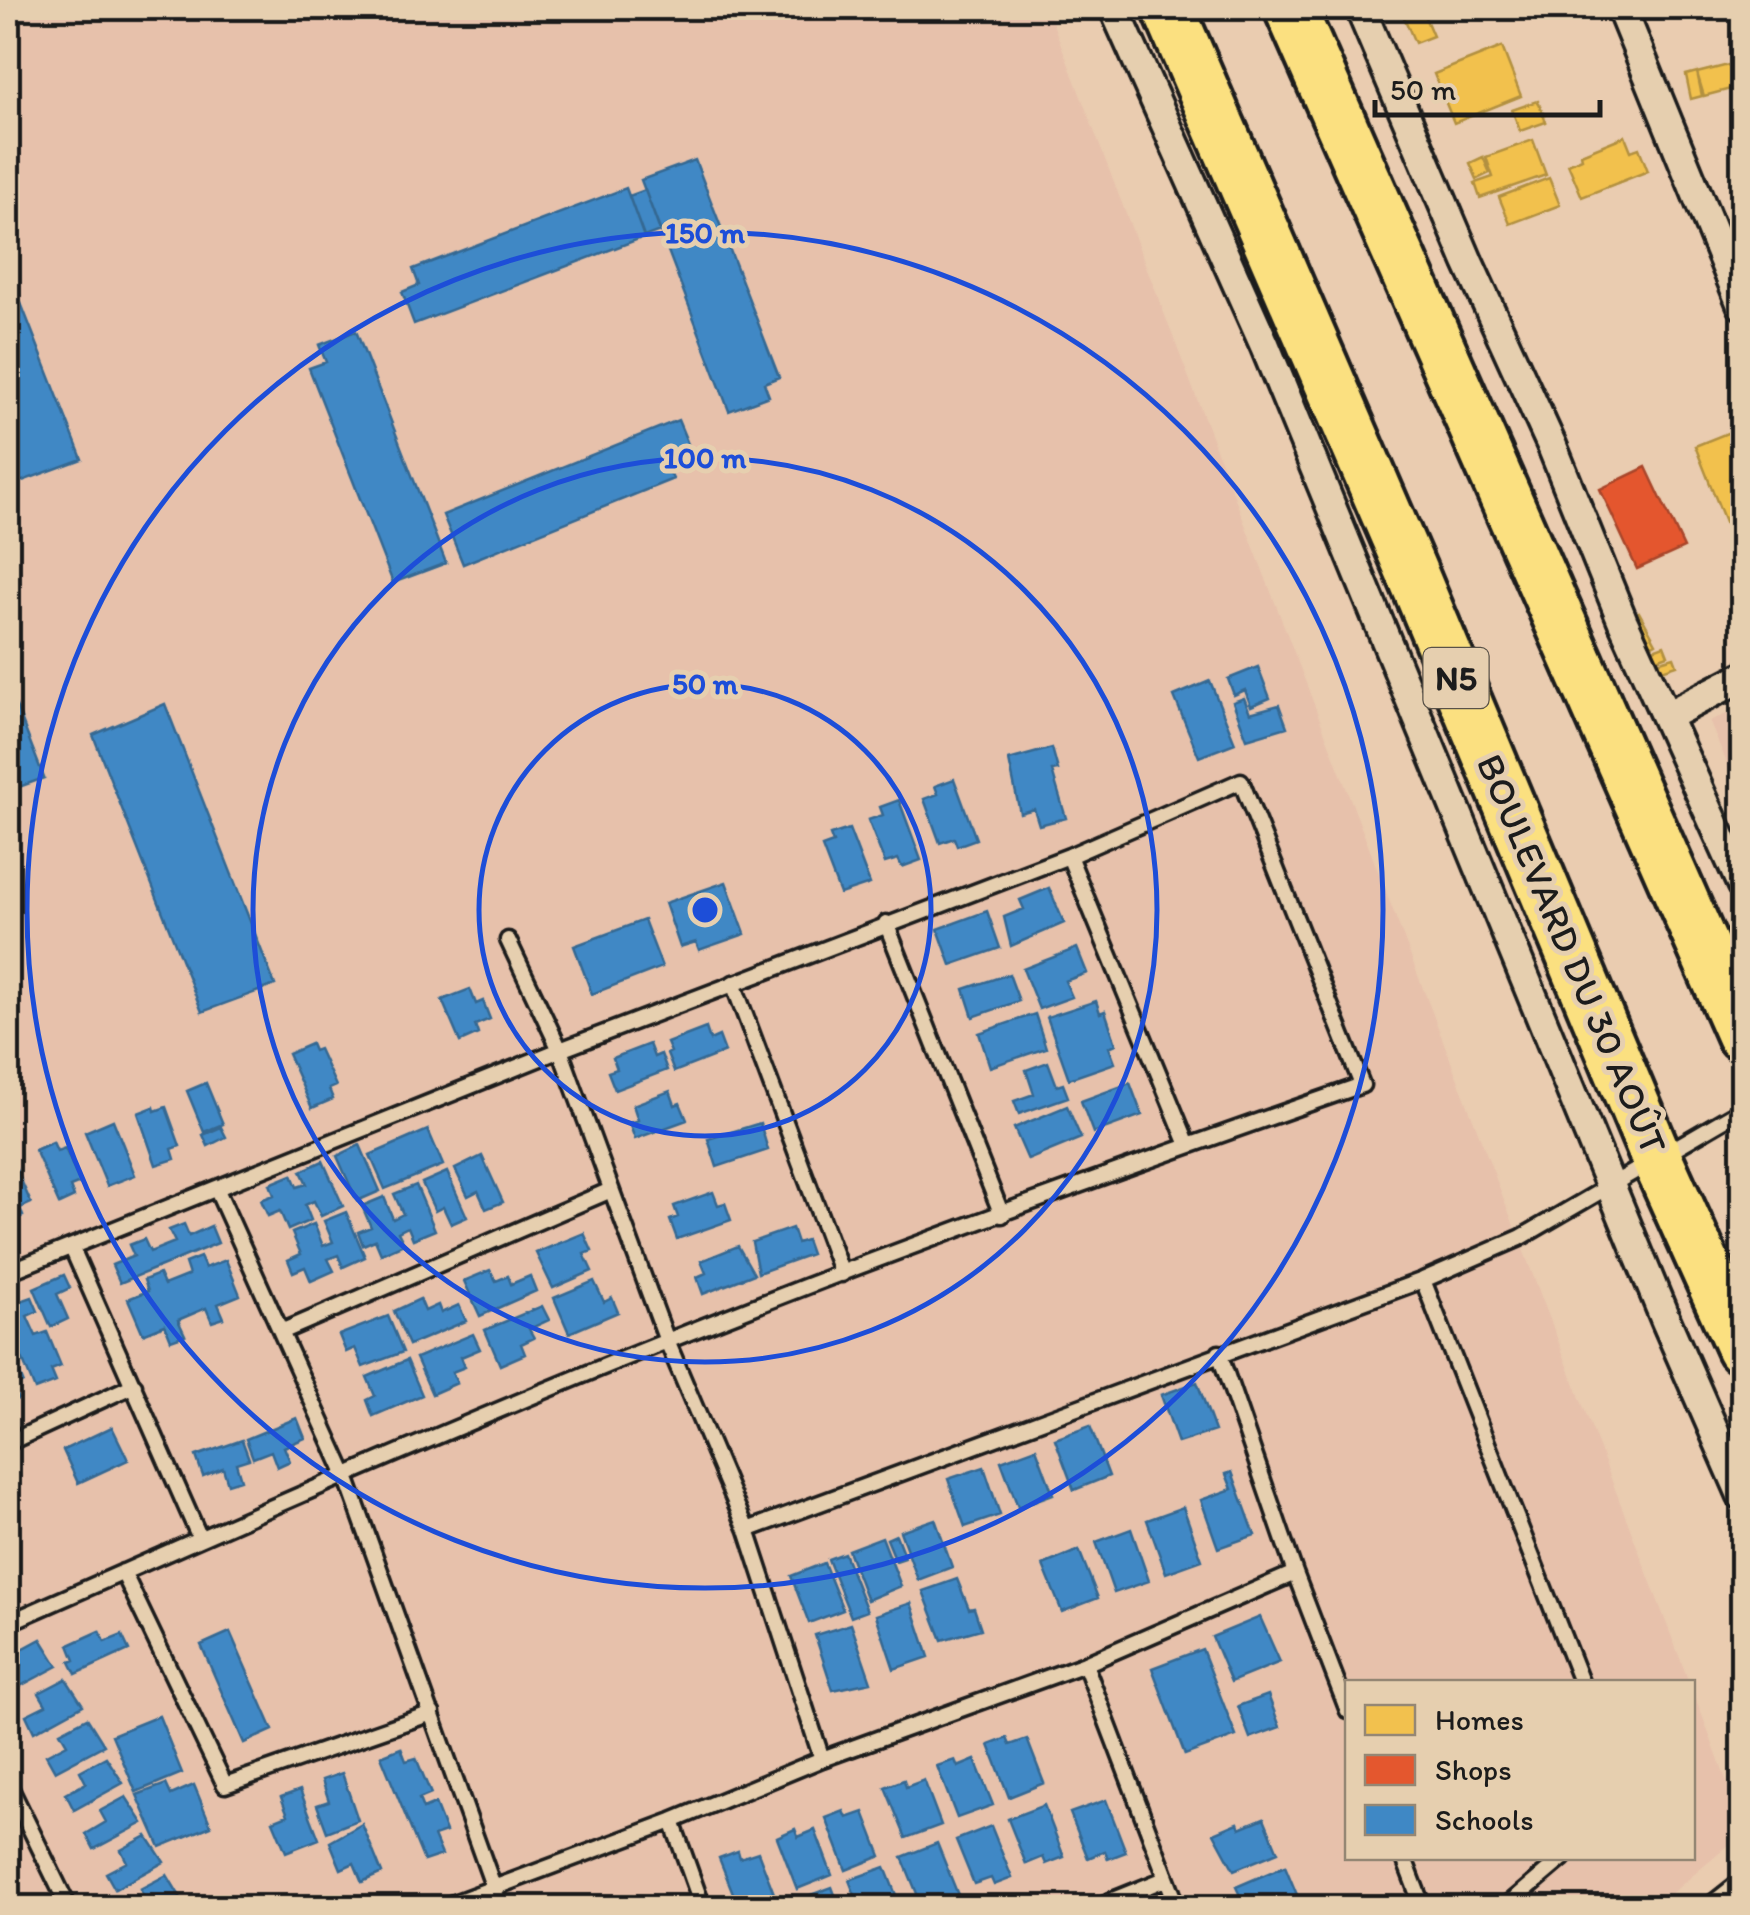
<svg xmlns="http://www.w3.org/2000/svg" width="1750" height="1915" viewBox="0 0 1750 1915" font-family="Itim,sans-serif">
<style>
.built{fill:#e7c1ab}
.homes{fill:#f2c14e;stroke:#b2903f;stroke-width:2.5}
.shops{fill:#e4572e;stroke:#a84529;stroke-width:2.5}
.schools{fill:#3f88c5;stroke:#346892;stroke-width:2.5}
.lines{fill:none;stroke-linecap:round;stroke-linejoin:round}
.lane-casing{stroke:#1c1c1c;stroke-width:21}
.street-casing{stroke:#1c1c1c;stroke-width:35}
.highway-casing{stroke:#1c1c1c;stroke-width:58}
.lane{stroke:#e6cfaf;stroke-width:14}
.street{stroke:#e6cfaf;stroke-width:28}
.highway{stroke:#fbe080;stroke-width:50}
.ring{fill:none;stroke:#1d4ed8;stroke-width:5}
.labels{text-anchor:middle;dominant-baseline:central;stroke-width:10;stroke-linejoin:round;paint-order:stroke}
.shield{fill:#e6cfaf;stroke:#595248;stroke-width:2.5}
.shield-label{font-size:35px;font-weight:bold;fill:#1c1c1c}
.street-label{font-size:38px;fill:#1c1c1c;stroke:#e6cfaf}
.centre{fill:#1d4ed8;stroke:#e6cfaf;stroke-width:5}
.ring-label{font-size:30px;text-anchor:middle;font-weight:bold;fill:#1d4ed8;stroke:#e6cfaf;stroke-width:10;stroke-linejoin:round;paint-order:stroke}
</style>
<rect width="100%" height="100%" fill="#eaccb0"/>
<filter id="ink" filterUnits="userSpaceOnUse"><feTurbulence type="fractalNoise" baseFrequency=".01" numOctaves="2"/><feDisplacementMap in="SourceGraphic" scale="20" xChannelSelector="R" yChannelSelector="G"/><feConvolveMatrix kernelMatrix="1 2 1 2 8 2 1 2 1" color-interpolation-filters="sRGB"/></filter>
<g filter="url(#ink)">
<path class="built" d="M8 8H1047L1689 1682H1348V1858H1692L1693 1691 1742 1823V1834L1654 1908H8Z
M1742 708V798L1709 721Z"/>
<path class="homes" d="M1400 8H1421L1433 36 1415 43Z
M1502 47 1521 96 1454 123 1434 74Z
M1740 62 1742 86 1704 96 1697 73Z
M1697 72 1702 96 1691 99 1686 75Z
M1538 101 1546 122 1520 131 1512 110Z
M1625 136 1631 151 1639 148 1648 171 1582 197 1568 164 1582 158 1581 154Z
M1533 140 1546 175 1480 198 1475 183 1493 177 1486 157Z
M1483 157 1490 173 1477 179 1470 163Z
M1549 178 1560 205 1510 224 1499 197Z
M1742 427V517L1726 524 1695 446Z
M1639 612 1656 643 1639 652 1623 620Z
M1664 645 1668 655 1646 663 1642 653Z
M1674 657 1677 665 1653 673 1650 664Z"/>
<path class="shops" d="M1646 467 1684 548 1637 569 1600 489Z"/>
<path class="schools" d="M695 160 779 377 764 383 769 396 729 411 641 180Z
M626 188 644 237 414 324 402 292 419 285 413 269Z
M645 190 660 231 644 237 629 196Z
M8 270 82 459 9 486 8 483Z
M356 331 446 563 393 583 309 368 326 362 319 345Z
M678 420 693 456 667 467 673 479 463 564 443 515Z
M1258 667 1270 698 1251 706 1245 690 1234 695 1228 679Z
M1210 681 1235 743 1199 757 1174 696Z
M8 685 44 778 8 791Z
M1244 698 1250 713 1279 705 1287 727 1247 739 1233 702Z
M165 704 275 985 202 1012 93 735Z
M1052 748 1058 770 1052 771 1066 818 1039 825 1034 809 1020 813 1009 760Z
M954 779 976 839 957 846 954 838 940 843 924 799 938 794 935 786Z
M899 800 921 860 902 867 898 859 885 863 868 820 883 815 880 807Z
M849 829 870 884 840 894 822 847 833 843 830 835Z
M726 882 745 934 699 950 696 942 680 947 665 903Z
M1049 888 1064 923 1011 946 1004 917 1024 909 1020 900Z
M987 911 1000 948 951 965 938 929Z
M644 920 662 967 592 994 574 946Z
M1077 948 1087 973 1065 981 1072 997 1039 1009 1023 969Z
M1009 974 1019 1001 973 1017 964 989Z
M470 989 476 1004 483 1001 490 1019 475 1025 478 1034 460 1042 442 1000Z
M1096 1001 1100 1013 1105 1011 1116 1044 1109 1047 1115 1063 1069 1079 1047 1017Z
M1035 1014 1046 1048 990 1067 979 1033Z
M706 1028 710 1040 719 1036 725 1052 674 1072 667 1054 671 1052 667 1043Z
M311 1044 314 1051 319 1049 336 1086 329 1089 333 1099 312 1108 288 1054Z
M649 1044 654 1057 661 1054 667 1070 615 1090 608 1072 617 1069 613 1058Z
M1048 1062 1057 1086 1063 1084 1068 1097 1019 1114 1014 1101 1034 1094 1026 1070Z
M206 1083 223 1124 204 1132 187 1091Z
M1130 1083 1142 1115 1093 1133 1081 1101Z
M670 1091 675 1105 680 1103 687 1120 635 1139 629 1123 638 1120 633 1105Z
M1067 1106 1081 1138 1028 1160 1014 1128Z
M154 1107 155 1111 166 1107 180 1146 172 1149 175 1159 156 1165 138 1113Z
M113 1120 135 1175 107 1186 85 1132Z
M760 1123 768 1150 717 1167 708 1139Z
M221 1127 226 1137 208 1146 203 1135Z
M428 1130 443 1165 385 1189 370 1155Z
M53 1142 57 1151 65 1148 80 1183 70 1187 74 1197 59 1204 35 1150Z
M360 1145 380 1191 357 1201 337 1156Z
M482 1156 503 1202 486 1209 478 1191 468 1196 455 1169Z
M323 1161 343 1206 321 1216 314 1201 305 1205 311 1220 288 1230 280 1211 268 1216 261 1200 274 1195 270 1184 292 1175 297 1187 307 1184 301 1171Z
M14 1164 31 1203 20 1208 23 1216 8 1222V1167Z
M447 1172 467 1217 451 1224 443 1207 435 1211 422 1183Z
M416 1185 435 1230 413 1239 408 1227 398 1232 404 1244 381 1254 375 1240 363 1245 358 1232 371 1227 362 1206 384 1197 393 1219 403 1214 394 1194Z
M713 1192 718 1205 725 1203 731 1220 677 1239 670 1220 678 1217 674 1206Z
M346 1212 365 1257 343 1267 338 1255 328 1259 334 1271 311 1281 305 1267 293 1272 288 1260 301 1254 292 1233 314 1224 323 1246 333 1242 324 1221Z
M184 1224 189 1236 211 1226 218 1243 120 1283 112 1265 134 1256 129 1245 144 1239 150 1252 175 1242 169 1230Z
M792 1228 797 1243 806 1240 811 1254 758 1273 752 1242Z
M584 1233 592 1251 584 1254 592 1271 553 1288 536 1253Z
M738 1246 754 1274 703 1294 697 1277 706 1273 701 1261Z
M200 1257 205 1268 226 1260 240 1295 218 1304 224 1318 212 1322 206 1308 178 1320 185 1335 171 1340 165 1325 143 1334 128 1299 148 1291 144 1280 159 1274 164 1285 189 1275 185 1263Z
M490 1270 496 1281 508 1276 511 1284 530 1276 536 1291 480 1316 464 1281Z
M64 1275 70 1288 57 1294 68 1319 51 1327 34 1288Z
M594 1281 604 1302 612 1298 618 1312 569 1333 554 1298Z
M16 1287 21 1301 32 1297 38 1311 27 1316 36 1336 47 1332 61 1366 51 1370 56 1382 35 1390 8 1324V1291Z
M420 1299 425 1311 438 1305 441 1313 459 1305 466 1321 409 1345 394 1311Z
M542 1306 549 1320 529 1329 534 1338 521 1344 525 1354 500 1365 485 1330Z
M388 1316 403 1352 363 1367 355 1348 346 1352 339 1335Z
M473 1334 480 1349 461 1357 465 1367 452 1372 457 1383 432 1394 416 1358Z
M407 1360 422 1395 373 1416 367 1400 375 1396 367 1377Z
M17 1367 23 1382 14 1386 18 1399 8 1403V1370Z
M1197 1382 1215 1431 1178 1443 1161 1395Z
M297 1418 305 1438 284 1447 290 1461 277 1467 271 1451 253 1458 246 1439Z
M1090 1426 1109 1476 1074 1490 1055 1439Z
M112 1427 128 1460 78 1483 63 1450Z
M242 1440 249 1459 236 1463 241 1480 228 1484 223 1468 203 1476 196 1456Z
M1036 1448 1053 1494 1018 1507 1001 1461Z
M984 1467 1000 1515 965 1527 948 1479Z
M1232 1472 1255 1535 1218 1548 1201 1500 1232 1489 1226 1474Z
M1183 1507 1202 1560 1166 1573 1147 1520Z
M935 1519 952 1567 918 1580 900 1531Z
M1131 1529 1149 1581 1114 1593 1096 1542Z
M896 1535 905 1558 896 1561 887 1539Z
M882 1537 901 1586 867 1600 848 1550Z
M1079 1550 1098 1598 1062 1612 1043 1565Z
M844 1553 867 1611 851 1617 828 1559Z
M824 1563 843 1610 809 1623 791 1576Z
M957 1579 969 1609 974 1608 981 1629 942 1640 923 1591Z
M911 1603 929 1657 894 1669 876 1615Z
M1260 1617 1280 1662 1231 1682 1212 1637Z
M851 1624 871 1682 833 1690 815 1635Z
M100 1631 105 1642 122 1635 129 1650 76 1674 70 1662 75 1660 69 1645Z
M230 1632 273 1730 244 1743 201 1645Z
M41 1639 58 1666 9 1692 8 1672 21 1665 15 1653Z
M1202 1649 1236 1736 1185 1755 1152 1668Z
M66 1679 83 1705 34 1732 26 1715 46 1705 39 1693Z
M1268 1695 1280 1727 1250 1738 1238 1706Z
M159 1716 182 1773 136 1792 112 1735Z
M87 1718 104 1745 55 1771 46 1755 67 1744 60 1732Z
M1007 1738 1010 1745 1027 1739 1044 1783 1009 1797 989 1745Z
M401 1748 406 1761 416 1758 431 1794 419 1799 423 1809 435 1804 446 1832 434 1836 442 1855 424 1861 381 1756Z
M106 1757 123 1783 74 1810 66 1794 86 1783 80 1771Z
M955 1760 958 1767 975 1760 993 1805 957 1818 937 1766Z
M342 1773 358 1820 327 1832 317 1805 329 1801 322 1780Z
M904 1780 906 1787 924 1780 941 1825 906 1838 885 1787Z
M166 1784 171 1795 194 1785 211 1826 160 1847 137 1795Z
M300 1790 319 1839 286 1852 273 1821 288 1815 281 1797Z
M126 1797 143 1823 94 1849 86 1834 106 1822 100 1811Z
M1106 1800 1126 1852 1108 1859 1105 1851 1088 1858 1070 1813Z
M1044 1805 1064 1857 1046 1864 1043 1857 1026 1864 1008 1819Z
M844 1811 847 1818 864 1812 881 1856 846 1870 826 1818Z
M1264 1818 1278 1852 1234 1870 1214 1833 1238 1823 1240 1828Z
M362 1824 382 1873 362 1882 354 1863 341 1869 330 1842Z
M991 1826 1012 1878 994 1885 991 1878 974 1884 956 1840Z
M795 1829 798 1837 815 1830 832 1875 797 1889 777 1837Z
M147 1836 164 1862 115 1889 106 1873 127 1862 121 1850Z
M937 1843 958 1895 939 1902 937 1895 920 1901 902 1857Z
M738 1851 740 1858 758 1852 775 1896 739 1908 719 1858Z
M8 1864 20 1889 8 1895Z
M1285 1866 1300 1902 1286 1908 1245 1906 1236 1887Z
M885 1867 901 1908H860L849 1880Z
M167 1875 184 1903 176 1908H138L147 1903 140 1889Z
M832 1887 840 1908H800L797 1900Z"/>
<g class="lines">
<g class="lane-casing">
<path id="lane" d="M1069 856 1188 1145
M886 923 1002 1215
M508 940 560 1050 667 1341 747 1530 822 1759
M733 983 842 1274
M217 1190 346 1476 501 1908
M72 1248 199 1536
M8 1272 560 1050 1069 856 1241 781 1362 1085C1129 1166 896 1249 667 1341 445 1430 226 1527 8 1623
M1423 1280 1581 1682
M281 1332 611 1190
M1219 1353 1295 1573 1348 1711
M8 1443 134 1385
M747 1530 1423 1280 1520 1238 1742 1109
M123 1572 225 1785 432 1713
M1085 1664 1178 1908
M8 1783 69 1908
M672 1821 703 1908
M1404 1858 1423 1908
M440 1908 672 1821 822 1759 1085 1664 1295 1573
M1093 1908 1165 1879
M1504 1908 1563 1858"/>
</g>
<g class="street-casing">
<path id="street" d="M1114 8 1265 346 1666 1321 1742 1495
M1360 8 1468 262 1552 446 1623 622 1742 885
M1621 8 1742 305
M1667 716 1742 677
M1718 1908 1742 1889"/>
</g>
<g class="highway-casing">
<path id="highway" d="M1168 8 1410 568 1657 1159 1742 1348
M1290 8 1742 1035"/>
</g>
<use href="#lane" class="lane"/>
<use href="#street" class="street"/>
<use href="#highway" class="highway"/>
</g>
</g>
<g class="ring">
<circle cx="705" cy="910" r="226"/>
<circle cx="705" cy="910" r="452"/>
<circle cx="705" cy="910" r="678"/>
</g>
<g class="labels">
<rect class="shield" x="1423.5" y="648" width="65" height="60" rx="8"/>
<g class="shield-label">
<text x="1456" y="678">N5</text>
</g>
<g class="street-label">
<text transform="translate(1572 954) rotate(67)">BOULEVARD DU 30 AOÛT</text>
</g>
</g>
<circle cx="705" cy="910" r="15" class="centre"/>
<g class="ring-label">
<text x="705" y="243">150 m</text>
<text x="705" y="468">100 m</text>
<text x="705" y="694">50 m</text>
</g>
<rect width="1750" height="1915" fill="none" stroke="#e6cfaf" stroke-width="40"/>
<rect x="20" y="20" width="1710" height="1875" fill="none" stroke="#1c1c1c" stroke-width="4" filter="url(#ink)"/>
<rect x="1345" y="1680" width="350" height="180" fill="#e6cfaf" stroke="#958774" stroke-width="2.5"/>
<rect x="1365" y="1705" width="50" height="30" fill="#f2c14e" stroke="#958774" stroke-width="2.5"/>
<text x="1435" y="1730" font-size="30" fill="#1c1c1c">Homes</text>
<rect x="1365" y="1755" width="50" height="30" fill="#e4572e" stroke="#958774" stroke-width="2.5"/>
<text x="1435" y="1780" font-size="30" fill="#1c1c1c">Shops</text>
<rect x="1365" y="1805" width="50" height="30" fill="#3f88c5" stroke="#958774" stroke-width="2.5"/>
<text x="1435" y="1830" font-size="30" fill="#1c1c1c">Schools</text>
<path d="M1375 100v15h225v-15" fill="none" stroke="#1c1c1c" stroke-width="5"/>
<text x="1390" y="100" font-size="30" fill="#1c1c1c" stroke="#e6cfaf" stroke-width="8" paint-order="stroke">50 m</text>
</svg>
